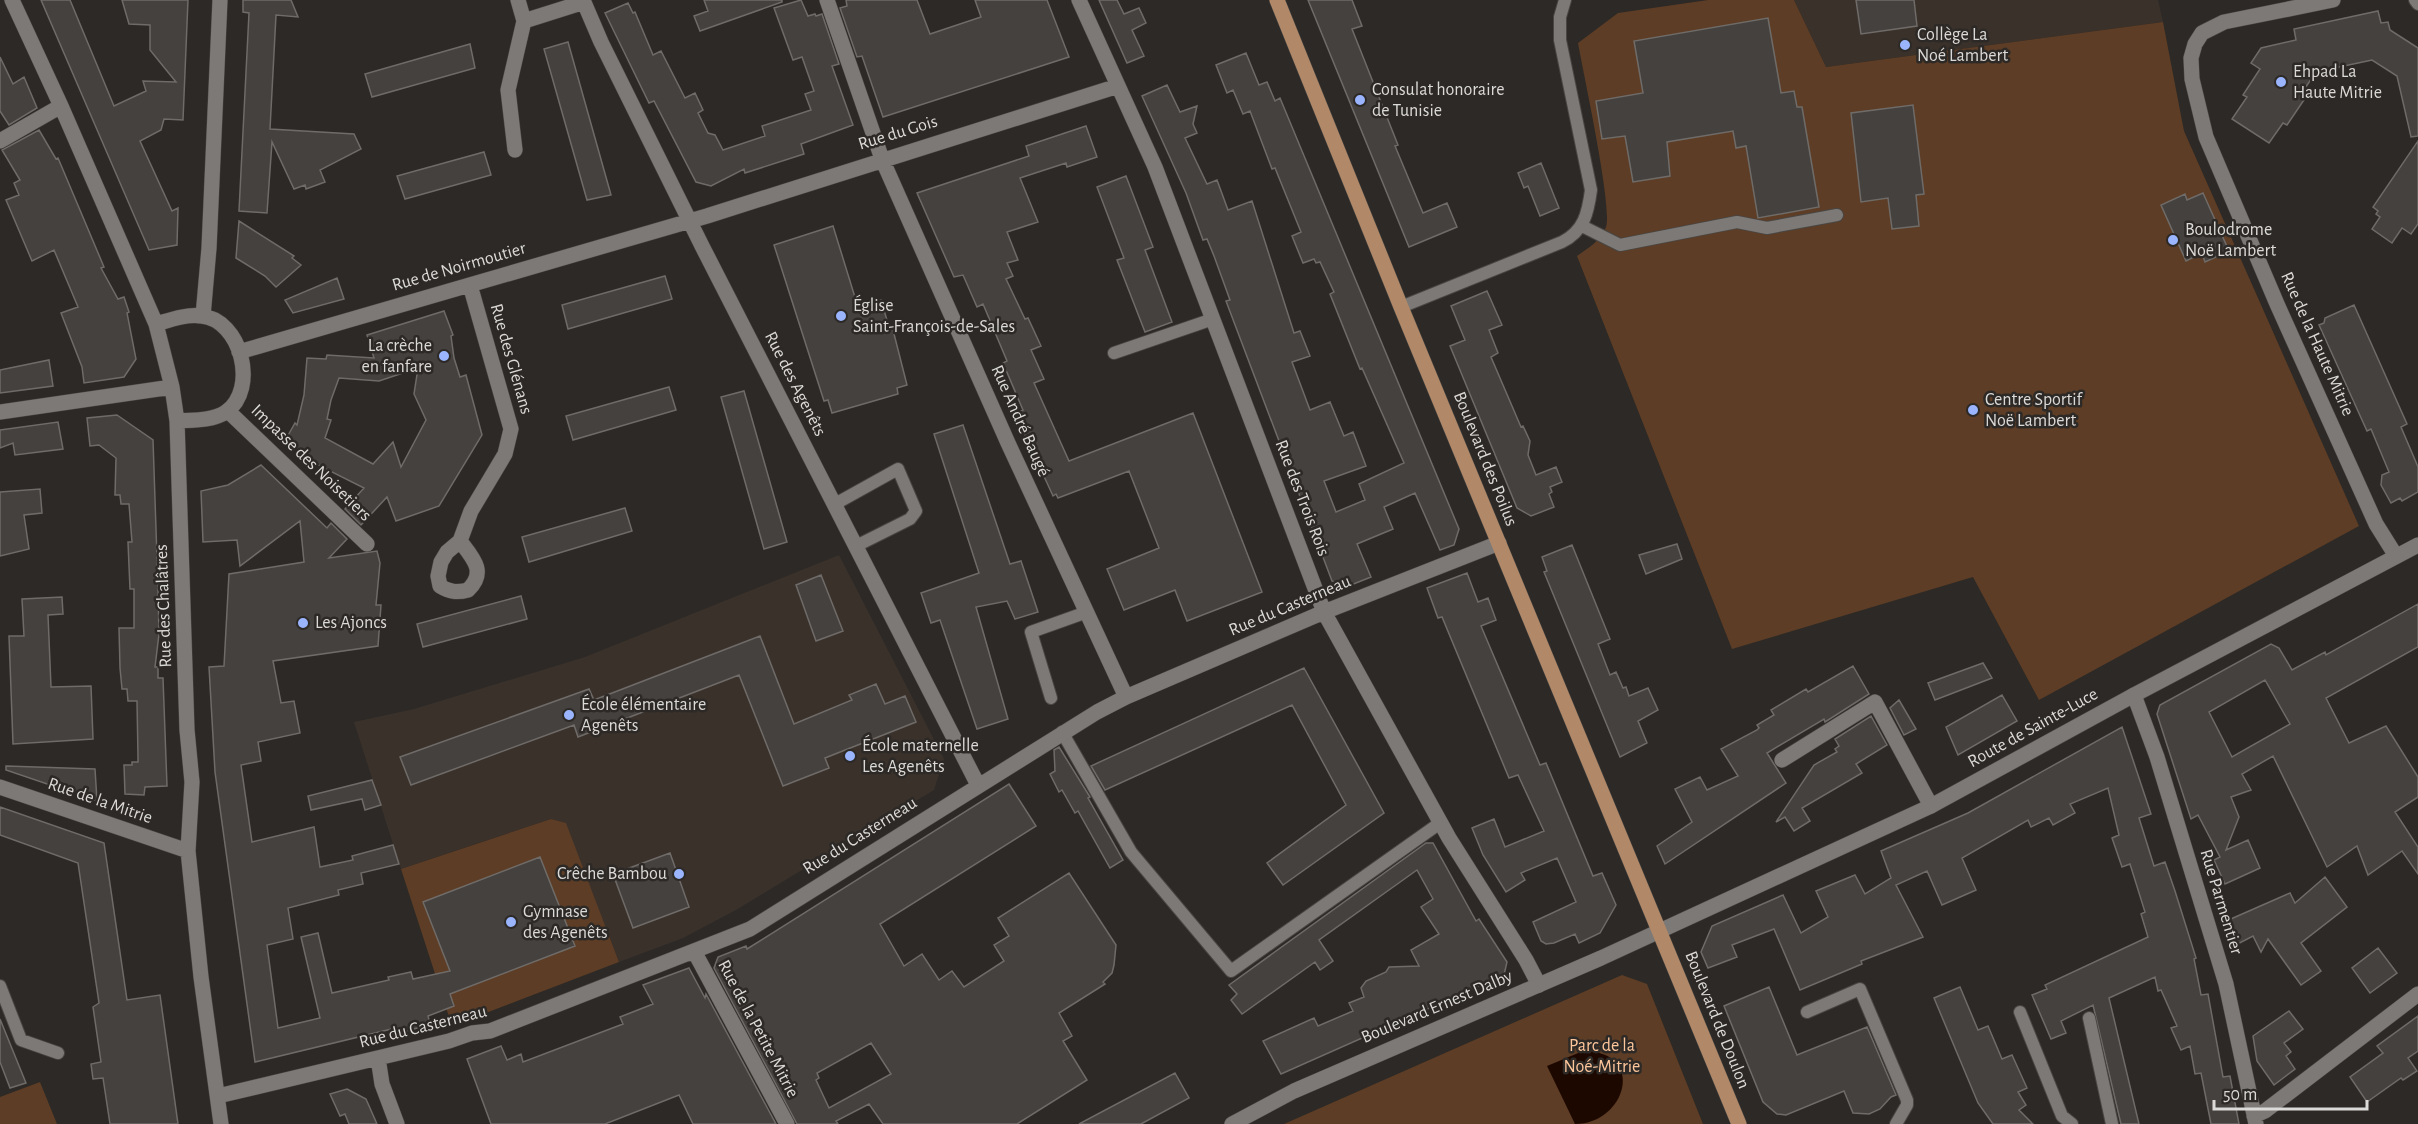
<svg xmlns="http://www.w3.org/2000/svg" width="2418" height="1124" viewBox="0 0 2418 1124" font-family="'Alegreya Sans',sans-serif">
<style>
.built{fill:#3a312b}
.green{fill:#5d3d25}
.water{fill:#1d0800}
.building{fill:#45413e;stroke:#6f6b68;stroke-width:1.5;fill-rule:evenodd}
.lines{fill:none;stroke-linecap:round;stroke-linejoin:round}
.service-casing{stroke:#494643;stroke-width:14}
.minor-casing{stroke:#494643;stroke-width:16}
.tertiary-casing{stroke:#494643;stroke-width:16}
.primary-casing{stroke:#494643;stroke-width:16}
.service{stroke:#7d7976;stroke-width:12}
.minor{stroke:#7d7976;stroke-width:15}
.tertiary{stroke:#7d7976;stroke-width:15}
.primary{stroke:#b28968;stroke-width:15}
.poi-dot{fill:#9ab5fd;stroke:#2c2926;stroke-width:2}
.labels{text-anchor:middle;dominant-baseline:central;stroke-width:5;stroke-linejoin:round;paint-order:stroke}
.poi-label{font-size:18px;fill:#dcdad8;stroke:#2c2926;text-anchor:start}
.street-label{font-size:18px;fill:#dcdad8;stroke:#2c2926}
.park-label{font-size:18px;fill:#fec69b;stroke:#2c2926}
</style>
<rect width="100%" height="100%" fill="#2c2926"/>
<path class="built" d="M1794 0H2158L2163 22 1826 67Z
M839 555 944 759 934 790 736 910 683 938 619 962 565 823 551 819 401 869 354 722 414 709 585 657Z"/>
<path class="green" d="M1708 0H1794L1826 67 2163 22 2184 131 2359 526 2039 700 1973 577 1732 649 1577 256C1588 248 1601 241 1606 227 1613 208 1583 72 1578 43L1618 13Z
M551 819 566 823 619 962 452 1026 401 869Z
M1622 975 1647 984 1703 1124H1284Z
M40 1082 57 1124H0V1097Z"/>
<path class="water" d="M1583 1051C1647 1051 1626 1124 1575 1124L1547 1066Z"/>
<path class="building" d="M41 0H70L114 106 146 91 143 81 176 82 150 50V25L129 24 122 0H188L183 120 164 119 161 130 140 141 172 211 178 208 177 245 149 250Z
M243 0H291L298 17 276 15 270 129 354 134 361 149 320 170 325 182 306 189 305 185 294 189 272 142 267 213 239 211 249 13 243 12Z
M704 0H782V2L700 31 694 16 708 11Z
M801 0 808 16 815 14 816 16 822 14 839 64 832 66 853 125 801 144 804 154 745 173 744 169 711 186 696 182 654 101 649 103 605 13 628 3 633 13 635 12 653 55 661 51 685 98 695 93 703 110 698 113 708 133 715 135 723 150 765 136 762 126 811 110 805 94 814 91 802 57 793 60 774 8Z
M846 0H917L930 34 981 17 975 0H1047L1069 57 883 117 862 56 857 57 840 8 847 6Z
M1099 0H1117L1124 14 1139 8 1146 23 1132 30 1144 56 1127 63Z
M1308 0H1352L1362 26 1352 29 1398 145 1395 146 1423 213 1447 203 1457 227 1409 247Z
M1856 0H1914L1917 26 1861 34Z
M2378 11 2381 23 2388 22 2390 30 2418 48V136L2411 137 2397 76 2372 60 2316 72 2303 91 2308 94 2287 125 2283 123 2269 143 2232 119 2247 97 2243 95 2260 69 2251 63 2261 48 2296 40 2294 29Z
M1768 18 1781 93 1794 91 1797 107H1802L1819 207 1758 218 1746 146 1736 148 1733 131 1667 142 1670 176 1633 182 1625 136 1602 139 1596 101 1643 93 1634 41Z
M568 42 611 195 587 200 544 49Z
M470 44 475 68 372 97 365 74Z
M1246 53 1259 85 1267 82 1275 101 1280 98 1459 529 1454 545 1440 550 1415 493 1384 507 1393 529 1357 544 1371 577 1346 587 1332 581 1226 301 1230 300 1214 256 1207 239 1203 240 1186 193 1142 96 1167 85 1180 112 1197 106 1193 124 1197 133 1185 138 1207 184 1217 180 1228 210 1252 201 1294 333 1300 331 1310 356 1292 362 1310 410 1330 402 1344 436 1353 432 1366 466 1324 481 1336 512 1365 500 1359 484 1404 463 1362 368 1360 369 1330 294 1334 292 1320 262 1316 263 1314 259 1303 263 1292 236 1301 232 1275 168 1272 169 1250 111 1243 114 1233 90 1227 93 1216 65Z
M0 57 13 84 24 77 37 108 9 125 0 111Z
M1913 105 1924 194 1916 195 1919 226 1892 229 1888 198 1861 202 1851 113Z
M1086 126 1097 157 1067 167 1066 163 1020 178 1038 222 1007 232 1018 260 1007 263 1013 276 1006 279 1025 319 1028 318 1041 346 1031 350 1044 379 1034 383 1069 461 1193 413 1262 592 1187 621 1175 590 1124 610 1107 569 1159 548 1129 471 1058 498 1056 494 1053 496 1015 413 1023 410 1003 363 1007 361 983 304 977 307 963 275 954 277 917 193 1029 156 1026 146Z
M39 130 56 159 58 158 104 267 101 268 118 299 124 297 129 312 127 313 136 359 124 377 84 383 82 367 61 313 78 307 54 250 32 261 6 200 19 195 14 183 20 180 2 150Z
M2418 141V224L2411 234 2402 228 2392 243 2372 229 2380 217 2376 214 2378 211 2373 207Z
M484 152 491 175 405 199 397 176Z
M1541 163 1559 208 1540 216 1528 186 1524 188 1518 173Z
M1126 176 1153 247 1145 250 1172 322 1145 332 1117 260 1124 258 1097 187Z
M2203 193 2229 251 2205 262 2202 253 2186 261 2161 205 2185 194 2187 200Z
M239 221 294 256 292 258 301 265 276 287 265 276 236 258Z
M833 226 858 307 881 300 889 327 892 326 907 385 897 388 898 394 832 413 828 400 824 401 774 245Z
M665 276 672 299 568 329 562 305Z
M337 278 344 299 293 313 285 300Z
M1487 291 1502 325 1489 330 1498 353 1491 357 1521 427 1523 426 1530 441 1528 455 1536 475 1556 467 1562 482 1550 487 1552 492 1549 494 1554 507 1531 516 1517 508 1450 346 1465 340 1451 306Z
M2354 305 2407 424 2401 427 2418 467V492L2402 501 2400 498 2391 503 2381 485 2382 475 2389 472 2371 429 2367 431 2319 325 2324 323 2325 318Z
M444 311 453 335 451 336 454 358 460 377 466 375 482 435 439 506 396 521 387 497 361 525 345 509 364 488 308 460 286 439 295 423 297 425 304 395 307 358 326 359 327 355 374 358 367 335ZM418 368 414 394 426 420 401 467 393 442 373 464 325 438 331 420 327 419 331 400 339 378 379 381Z
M49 360 53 386 0 393V370Z
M669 387 676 410 573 440 566 416Z
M744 391 787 542 764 549 721 397Z
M117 415 153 440 158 588 159 634 155 667H158V678H163L167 786 145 787 144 795 125 794 124 765H132V762H138V757L137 701H128L127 689H122L120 668 119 628H134V589H130L129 566 128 542H132L129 504H121L120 495H115L116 458 99 445 90 446 87 418Z
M58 422 63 449 15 455 13 443 0 448V430Z
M963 425 1010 564 1021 561 1038 612 1015 619 1007 601 976 607 1008 719 977 729 940 620 931 623 921 593 979 573 934 434Z
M261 465 327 528 331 523 347 539 329 558 377 551 380 563 376 605H381L378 646 273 661 281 703 294 701 300 733 258 742 261 761 241 765 252 842 314 827 320 867 353 860 352 856 393 845 399 864 361 873 363 884 338 890 339 895 288 908 293 939 267 945 278 1028 320 1018 301 937 318 933 332 993 389 980 388 977 411 972 413 979 450 971 423 902 540 857 575 946 450 994 454 1006 428 1016 430 1024 398 1034 396 1028 255 1062 215 772 209 667 224 666 229 574 304 562 300 521 240 566 237 540 203 542 201 491 228 485Z
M40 489 42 513 24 515 29 549 0 556V492Z
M625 508 632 531 529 562 522 537Z
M1677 544 1682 559 1646 574 1639 555Z
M1572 545 1610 639 1598 644 1610 675 1616 672 1623 688 1626 687 1629 696 1648 688 1658 710 1638 721 1647 743 1620 757 1544 572 1547 571 1542 557Z
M1467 573 1478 602 1488 598 1496 620 1481 626 1540 765 1546 763 1593 876 1602 873 1616 905 1600 933 1579 943 1575 934 1554 943 1546 944 1541 941 1533 922 1576 902 1557 858 1521 873 1525 880 1506 892 1483 855 1472 828 1494 819 1505 847 1544 831 1518 775 1509 778 1442 617 1438 618 1427 588Z
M821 575 843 631 816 641 796 585Z
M521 596 527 619 423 647 417 624Z
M62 597 63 614 48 615 51 687 91 686 93 739 13 744 9 636H24L22 599Z
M2418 604V647L2326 698 2349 743 2386 726 2418 777V797L2395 812 2418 847V874L2402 851 2368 875 2357 846 2327 867 2273 756 2242 774 2251 790 2231 797 2239 817 2226 850 2248 840 2260 868 2225 884 2214 860 2220 857 2198 815 2191 819 2157 714 2160 705 2271 644 2279 648 2292 670 2325 652 2326 655ZM2265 680 2290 724 2232 757 2209 712Z
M760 636 794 724 852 700 849 695 876 684 885 704 905 696 916 722 825 758 829 768 783 786 739 675 578 737 574 725 411 785 400 757 589 689 594 700Z
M1983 663 1992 678 1935 700 1928 683Z
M1853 666 1869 694 1825 722 1824 719 1767 753 1786 783 1665 864 1657 846 1692 822 1675 789 1700 777 1707 790 1738 776 1721 749 1757 730 1759 728 1757 725 1774 715 1771 710 1806 689 1808 692Z
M1304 668 1384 813 1283 885 1267 863 1346 805 1292 705 1105 790 1091 766Z
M2002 695 2017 721 1958 755 1946 727Z
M1899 700 1916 729 1904 735 1890 708Z
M1871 716 1887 745 1856 764 1862 773 1802 808 1810 821 1794 831 1785 817 1776 822 1814 765 1837 752 1835 749 1839 746 1835 739Z
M2122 727 2151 814 2139 818 2154 866 2165 862 2175 891 2196 958 2194 959 2201 995 2208 994 2223 1077 2230 1076 2239 1124H2211L2201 1073 2195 1074 2190 1046 2181 1050 2171 1028 2177 1026 2161 990 2158 991 2155 977 2109 998 2139 1124H2121L2093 1005 2061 1021 2066 1033 2051 1039 2032 995 2047 989 2045 985 2148 937 2141 914 2145 912 2130 864 2122 867 2112 838 2119 835 2108 788 2070 804 2075 813 2053 825 2049 818 2031 827 2028 820 1962 858 1976 890 1942 905 1927 871 1896 885 1923 937 1861 961 1862 964 1800 990 1774 929 1732 945 1737 957 1708 968 1701 952 1712 926 1783 895 1801 933 1828 917 1816 891 1855 875 1865 894 1891 878 1881 851 1968 813Z
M1059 747 1090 797 1088 798 1123 860 1110 868 1078 811 1075 813 1062 790 1059 792 1050 774 1055 771 1054 750Z
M6 766 95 769 97 801 6 770Z
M372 780 381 805 365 810 362 799 311 810 308 796Z
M1009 784 1036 826 880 924 904 966 922 954 939 980 952 971 964 987 1004 961 994 945 1009 936 998 918 1069 873 1116 945 1114 965 1112 973 1103 982 1105 984 1059 1013 1072 1036 1063 1041 1087 1080 1017 1124H883L869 1104 836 1121 838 1124H797L714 968 718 957 746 946 747 949ZM871 1043 891 1074 829 1108 816 1080 819 1078 817 1073Z
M0 807 104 843 127 1000 160 995 178 1124H110L103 1078 93 1079 91 1064 101 1062 93 1007 99 1003 78 863 0 835Z
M1426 843H1433L1476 921 1479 919 1507 962 1504 975 1281 1074 1263 1041 1314 1018 1318 1026 1353 1011 1349 1003 1364 997 1361 988 1366 981 1386 972 1389 967 1419 966 1411 950 1439 934 1421 907 1433 899 1417 870 1319 940 1333 961 1320 970 1315 962 1242 1014 1231 1000 1237 994 1229 985Z
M670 853 689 907 633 928 613 874Z
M2325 877 2347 907 2301 943 2321 971 2301 985 2268 939 2261 952 2253 936 2232 947 2224 922 2290 893 2295 903Z
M2378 948 2397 973 2370 993 2352 968Z
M689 968 705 998 706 994 776 1124H693L679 1095 605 1124H491L467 1059 501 1046 507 1060 521 1054 523 1062 623 1024 620 1017 653 1004 643 985Z
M1769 987 1797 1055 1867 1027 1896 1095 1891 1097 1880 1109 1869 1114 1853 1113 1844 1091 1786 1115 1777 1114 1763 1102 1724 1006Z
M1960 987 1978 1030 1988 1026 2002 1059 2012 1055 2027 1088 2018 1092 2026 1105 2019 1110 2033 1124H1993L1978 1103 1934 998Z
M2289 1011 2303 1029 2284 1043 2291 1052 2286 1056 2295 1069 2274 1085 2257 1061 2253 1036Z
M2418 1016V1051L2408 1058 2417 1071 2403 1080 2401 1078 2367 1102 2350 1077 2383 1053 2377 1046Z
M0 1019 26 1083 10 1088 0 1062Z
M1175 1073 1189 1098 1141 1124H1079Z
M347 1089 366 1099 377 1124H349L345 1114 340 1116 330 1094Z"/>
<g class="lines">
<g class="service-casing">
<path id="service" d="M2415 0 2418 4
M1582 226 1620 245 1737 222 1767 228 1837 215
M1401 307 1562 242C1584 231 1588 213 1591 190L1560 40V17L1565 0
M1114 353 1213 319
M835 504 898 469 916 511 910 519 856 546
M1051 698 1031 632 1087 612
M1062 732 1131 852 1231 971 1440 823
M0 986 21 1040 58 1053
M1807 1012 1860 989 1907 1100V1105L1896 1124
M2020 1012 2062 1116 2072 1124
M2089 1018 2112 1124"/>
</g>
<g class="minor-casing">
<path id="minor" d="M12 0 61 106 156 324 172 387 177 421 187 730 192 782 188 851 201 977 221 1124
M583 0 601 42 702 246 978 785
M827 0 882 159 1008 443 1126 697
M1079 0 1155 167 1324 612 1449 838 1526 960 1539 985
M2333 0 2224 22 2202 33 2195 44 2191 58 2192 79 2206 137 2277 304 2376 524 2396 556
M524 21 584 2
M0 141 61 106
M515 150 508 90 524 21 518 0
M203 316 209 248 220 0
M156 324C170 320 186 314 201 316 241 319 259 389 226 412 212 421 193 420 177 421
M239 352 707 216 1118 86
M228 411 367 544
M0 412 172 387
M460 541C473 558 487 572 468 590 457 593 450 592 440 586L438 576 441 562 447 552 460 541 471 511 505 454 511 429 470 285
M2134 695 2157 757 2226 984 2256 1124
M1782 760 1875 702 1931 806
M0 787 188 851
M694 951 787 1124
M378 1058 382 1084 397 1124
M218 1096 449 1041 472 1033 490 1031 750 929 1097 712 1126 697 1324 612 1499 543
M2254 1116 2265 1111 2418 994"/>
</g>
<g class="tertiary-casing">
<path id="tertiary" d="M1232 1124 1294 1091 1601 958 1931 806 2134 695 2418 545"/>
</g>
<g class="primary-casing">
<path id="primary" d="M1277 0 1401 307 1739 1124"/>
</g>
<use href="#service" class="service"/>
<use href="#minor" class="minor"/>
<use href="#tertiary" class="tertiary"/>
<use href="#primary" class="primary"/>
</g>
<g class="poi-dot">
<circle cx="1905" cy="45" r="6"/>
<circle cx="2281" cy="82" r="6"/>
<circle cx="1360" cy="100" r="6"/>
<circle cx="2173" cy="240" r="6"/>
<circle cx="841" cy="316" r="6"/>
<circle cx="444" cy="356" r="6"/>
<circle cx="1973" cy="410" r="6"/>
<circle cx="303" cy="623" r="6"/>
<circle cx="569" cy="715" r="6"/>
<circle cx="850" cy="756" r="6"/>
<circle cx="679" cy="874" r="6"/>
<circle cx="511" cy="922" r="6"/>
</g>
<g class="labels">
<g class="poi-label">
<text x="1917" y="35">Collège La<tspan x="1917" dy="21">Noé Lambert</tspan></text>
<text x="2293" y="72">Ehpad La<tspan x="2293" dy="21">Haute Mitrie</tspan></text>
<text x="1372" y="90">Consulat honoraire<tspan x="1372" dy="21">de Tunisie</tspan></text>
<text x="2185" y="230">Boulodrome<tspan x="2185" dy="21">Noë Lambert</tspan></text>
<text x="853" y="306">Église<tspan x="853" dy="21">Saint-François-de-Sales</tspan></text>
<text x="432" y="346" text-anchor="end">La crèche<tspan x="432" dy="21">en fanfare</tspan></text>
<text x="1985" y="400">Centre Sportif<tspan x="1985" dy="21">Noë Lambert</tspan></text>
<text x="315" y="623">Les Ajoncs</text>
<text x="581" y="705">École élémentaire<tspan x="581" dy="21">Agenêts</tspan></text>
<text x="862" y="746">École maternelle<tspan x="862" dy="21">Les Agenêts</tspan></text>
<text x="667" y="874" text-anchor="end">Crêche Bambou</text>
<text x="523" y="912">Gymnase<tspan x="523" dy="21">des Agenêts</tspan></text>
</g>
<g class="street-label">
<text transform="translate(898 133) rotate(-17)">Rue du Gois</text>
<text transform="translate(459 267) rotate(-16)">Rue de Noirmoutier</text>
<text transform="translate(2317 344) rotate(66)">Rue de la Haute Mitrie</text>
<text transform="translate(511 359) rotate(74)">Rue des Glénans</text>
<text transform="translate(795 384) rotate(63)">Rue des Agenêts</text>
<text transform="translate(1020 421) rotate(66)">Rue André Baugé</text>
<text transform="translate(1485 459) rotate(68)">Boulevard des Poilus</text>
<text transform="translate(311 463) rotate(44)">Impasse des Noisetiers</text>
<text transform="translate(1302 498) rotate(69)">Rue des Trois Rois</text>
<text transform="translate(164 606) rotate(-92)">Rue des Chalâtres</text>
<text transform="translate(1290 606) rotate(-23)">Rue du Casterneau</text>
<text transform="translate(2033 728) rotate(-29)">Route de Sainte-Luce</text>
<text transform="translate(100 801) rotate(19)">Rue de la Mitrie</text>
<text transform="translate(860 836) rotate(-32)">Rue du Casterneau</text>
<text transform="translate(2221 902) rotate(73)">Rue Parmentier</text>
<text transform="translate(1437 1007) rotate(-23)">Boulevard Ernest Dalby</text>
<text transform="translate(1717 1020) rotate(68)">Boulevard de Doulon</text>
<text transform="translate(423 1027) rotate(-14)">Rue du Casterneau</text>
<text transform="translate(758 1029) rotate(62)">Rue de la Petite Mitrie</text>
</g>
<g class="park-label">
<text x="1602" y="1046">Parc de la<tspan x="1602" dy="21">Noé-Mitrie</tspan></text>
</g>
</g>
<path d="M2214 1100v9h153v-9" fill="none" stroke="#dcdad8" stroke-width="3"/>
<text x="2223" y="1100" font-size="18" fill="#dcdad8" stroke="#2c2926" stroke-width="4.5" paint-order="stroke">50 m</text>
</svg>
